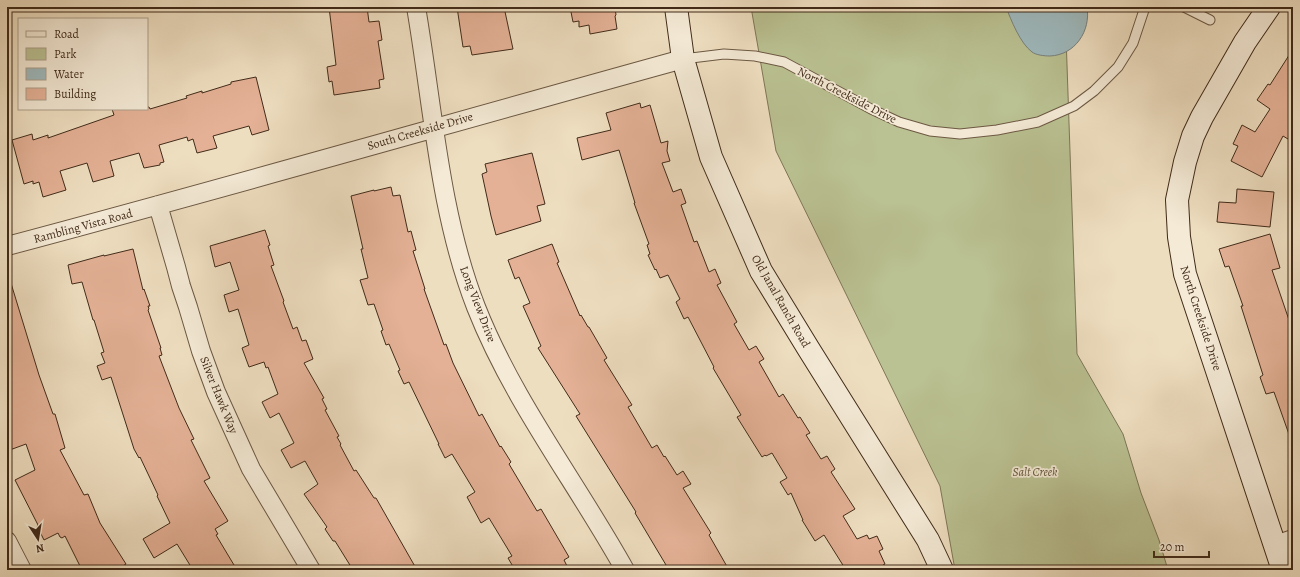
<svg xmlns="http://www.w3.org/2000/svg" width="1300" height="577" viewBox="0 0 1300 577" font-family="Alegreya,serif">
<style>
.green{fill:#bac192;stroke:#7e7656}
.water{fill:#9eb9bd;stroke:#79807b}
.building{fill:#e4b196;stroke:#412b19}
.lines{fill:none;stroke-linecap:round;stroke-linejoin:round}
.lane-casing{stroke:#6c5843;stroke-width:11}
.street-casing{stroke:#6c5843;stroke-width:20}
.secondary-casing{stroke:#412b19;stroke-width:24}
.lane{stroke:#f4ead6;stroke-width:9}
.street{stroke:#f4ead6;stroke-width:18}
.secondary{stroke:#f4ead6;stroke-width:22}
.labels{text-anchor:middle;dominant-baseline:central;stroke-width:3.5;stroke-linejoin:round;paint-order:stroke}
.street-label{font-size:12px;fill:#412b19;stroke:#f4ead6}
.park-label{font-size:12px;font-style:italic;fill:#5f5037;stroke:#f4ead6}
</style>
<rect width="100%" height="100%" fill="#eedec0"/>
<filter id="stains"><feTurbulence type="fractalNoise" baseFrequency=".005" numOctaves="4"/><feColorMatrix values="0 0 0 0 .2 0 0 0 0 .09 0 0 0 0 .02 0 0 0 .5 -.17"/></filter>
<radialGradient id="worn" r=".72"><stop offset=".6" stop-color="#630" stop-opacity="0"/><stop offset="1" stop-color="#630" stop-opacity=".3"/></radialGradient>
<path class="green" d="M751 7H1065L1077 354 1123 434 1141 493 1159 540 1168 570H955L940 486 776 151Z"/>
<path class="water" d="M1006 7H1087C1091 31 1075 55 1050 56 1044 56 1036 55 1032 52 1020 43 1011 20 1006 7Z"/>
<path class="building" d="M329 7H367L369 22 379 21 382 40 378 41 384 79 379 80 380 88 334 95 332 81 329 82 327 67 336 65Z
M457 7H504L513 49 472 55 470 46 463 47Z
M570 7H615L616 15 615 16 617 29 590 34 589 25 579 27V21L573 22Z
M1293 49V131L1288 139 1283 136 1262 177 1231 161 1238 146 1233 144 1242 125 1255 132 1270 109 1257 100 1268 84 1270 85Z
M256 77 269 130 252 135 249 126 213 136 217 148 197 153 193 139 188 141 187 137 159 145 164 162 160 163V165L144 168 139 153 110 161 114 176 93 182 87 163 60 171 66 190 43 197 39 182 33 184V181L24 184 12 140 32 134 33 140 48 135V138L114 115 112 109H147V107H149L150 109 187 98 186 96 202 91V93L231 84V82Z
M640 103 641 108 650 105 661 143 668 141 667 151 670 161 662 163 673 192 681 189 686 203 681 205 694 242 697 241 709 272 715 269 721 283 717 285 737 322 734 324 749 350 756 346 764 359 759 362 779 397 783 394 798 418 800 417 810 433 806 435 821 459 827 456 835 469 831 472 855 509 843 516 857 539 867 535 869 539 877 536 883 549 879 551 885 564 883 565 886 570H846L824 535 815 541 802 520H803L791 493 788 495 780 482 787 478 772 453 766 456 765 455 762 457 737 417 741 415 713 368 714 367 688 317 684 319 676 302 680 299 668 275 660 278 656 269 655 270 648 255 650 254 647 245 649 244 634 203H635L619 150 582 160 577 138 611 130 606 113Z
M532 153 545 204 537 206 541 221 496 235 491 216 482 174 487 172 485 164Z
M391 187 393 196 400 195 408 232 411 231 416 250 413 251 425 289H424L444 345 446 344 453 363 479 416 482 414 500 447 501 446 511 462 509 464 537 511 541 509 569 557 564 560 569 570H515L508 558 512 556 489 518 481 523 467 497 475 492 452 454 445 458 438 444H439L409 382 404 384 398 371 400 370 389 344 386 345 381 331 383 330 374 304 368 305 360 280 368 278 361 249H363L351 196 374 190V191Z
M1237 189 1274 192 1270 227 1217 222 1219 202 1236 203Z
M265 230 270 245 268 246 274 265 271 266 284 301 283 302 293 329 297 327 302 341 306 340 313 359 304 363 324 398 322 399 327 409 325 410 339 436 337 437 341 444 340 445 354 471 356 470 374 498H376L417 570H353L335 541H333L325 529 327 527 304 494 318 484 305 461 291 468 281 450 294 443 279 413 270 418 262 402 278 394 268 367 266 368 264 362 249 367 242 348 249 345 238 309 229 312 224 295 239 290 230 262 215 267 210 246Z
M1270 234 1280 268 1272 270 1289 320 1293 319V440H1291L1274 392 1266 394 1260 377 1263 375 1241 306H1243L1229 266 1225 267 1219 249Z
M552 244 559 262 557 263 580 316 581 315 588 327H589L607 358 604 360 632 405 628 407 652 448 657 445 664 457 665 456 677 475 683 471 691 484 683 488 711 533 709 535 729 570H669L635 513 636 512 576 416 580 414 538 348 541 346 523 306 530 303 519 277 515 279 508 260Z
M133 249 143 290 144 289 150 306H148L149 309 148 310 161 348H160L162 355 159 356 179 408 194 439 191 440 210 478 204 481 228 521 215 529 218 534 216 535 237 570H193L177 544 154 558 143 539 170 523 157 496 158 495 140 457 139 458 134 449 111 377 102 380 97 366 105 363 101 353 104 352 94 320H93L82 282 72 284 68 265 104 255V256Z
M7 280H10L39 375 53 414H55L65 448 60 450 84 495 88 494 100 523 126 564 116 570H82L65 536 62 538 60 537 58 533 44 540 37 526 38 525 15 480 35 470 26 444 7 451Z"/>
<g class="lines">
<g class="lane-casing">
<path id="lane" d="M1184 7 1210 20
M683 59 724 54 755 56 784 62 871 109 899 122 930 131 960 134 997 130 1038 122 1074 106 1094 91 1118 67 1133 43 1145 7"/>
</g>
<g class="street-casing">
<path id="street" d="M416 7C433 106 439 212 476 307 513 401 576 482 625 570
M158 205 176 267 181 286 188 307 201 351 216 392 251 469 311 570
M7 246C233 186 458 121 683 59
M7 541 22 570
M1275 545 1293 539"/>
</g>
<g class="secondary-casing">
<path id="secondary" d="M676 7 683 59 711 157 761 271 808 348 928 540 942 570
M1269 7 1245 42 1202 117 1193 136 1185 162 1177 200 1179 237 1185 274 1283 570"/>
</g>
<use href="#lane" class="lane"/>
<use href="#street" class="street"/>
<use href="#secondary" class="secondary"/>
</g>
<g class="labels">
<g class="street-label">
<text transform="translate(847 95) rotate(27)">North Creekside Drive</text>
<text transform="translate(420 131) rotate(-16)">South Creekside Drive</text>
<text transform="translate(83 226) rotate(-15)">Rambling Vista Road</text>
<text transform="translate(781 301) rotate(60)">Old Janal Ranch Road</text>
<text transform="translate(478 304) rotate(69)">Long View Drive</text>
<text transform="translate(1201 318) rotate(72)">North Creekside Drive</text>
<text transform="translate(219 395) rotate(68)">Silver Hawk Way</text>
</g>
<g class="park-label">
<text x="1035" y="472">Salt Creek</text>
</g>
</g>
<rect width="1300" height="577" fill="none" stroke="#eedec0" stroke-width="24"/>
<rect x="8" y="8" width="1284" height="561" fill="none" stroke="#412b19" stroke-width="2"/>
<rect x="12" y="12" width="1276" height="553" fill="none" stroke="#412b19"/>
<rect x="18" y="18" width="130" height="92" fill="#f4ead6" stroke="#ac9e8a"/>
<rect x="26" y="31" width="20" height="6" fill="#f4ead6" stroke="#ac9e8a"/>
<text x="54" y="38" font-size="12" fill="#412b19">Road</text>
<rect x="26" y="48" width="20" height="12" fill="#bac192" stroke="#ac9e8a"/>
<text x="54" y="58" font-size="12" fill="#412b19">Park</text>
<rect x="26" y="68" width="20" height="12" fill="#9eb9bd" stroke="#ac9e8a"/>
<text x="54" y="78" font-size="12" fill="#412b19">Water</text>
<rect x="26" y="88" width="20" height="12" fill="#e4b196" stroke="#ac9e8a"/>
<text x="54" y="98" font-size="12" fill="#412b19">Building</text>
<g transform="translate(38 539) rotate(168)" stroke="#f4ead6" stroke-width="3" paint-order="stroke">
<path d="M0-3L7 15L0 10L-7 15Z" fill="#412b19"/>
<text y="-6" font-size="11" font-weight="bold" text-anchor="middle" fill="#412b19">N</text>
</g>
<path d="M1154 551v6h55v-6" fill="none" stroke="#412b19" stroke-width="2"/>
<text x="1160" y="551" font-size="12" fill="#412b19" stroke="#f4ead6" stroke-width="3" paint-order="stroke">20 m</text>
<rect width="100%" height="100%" filter="url(#stains)"/>
<rect width="100%" height="100%" fill="url(#worn)"/>
</svg>
